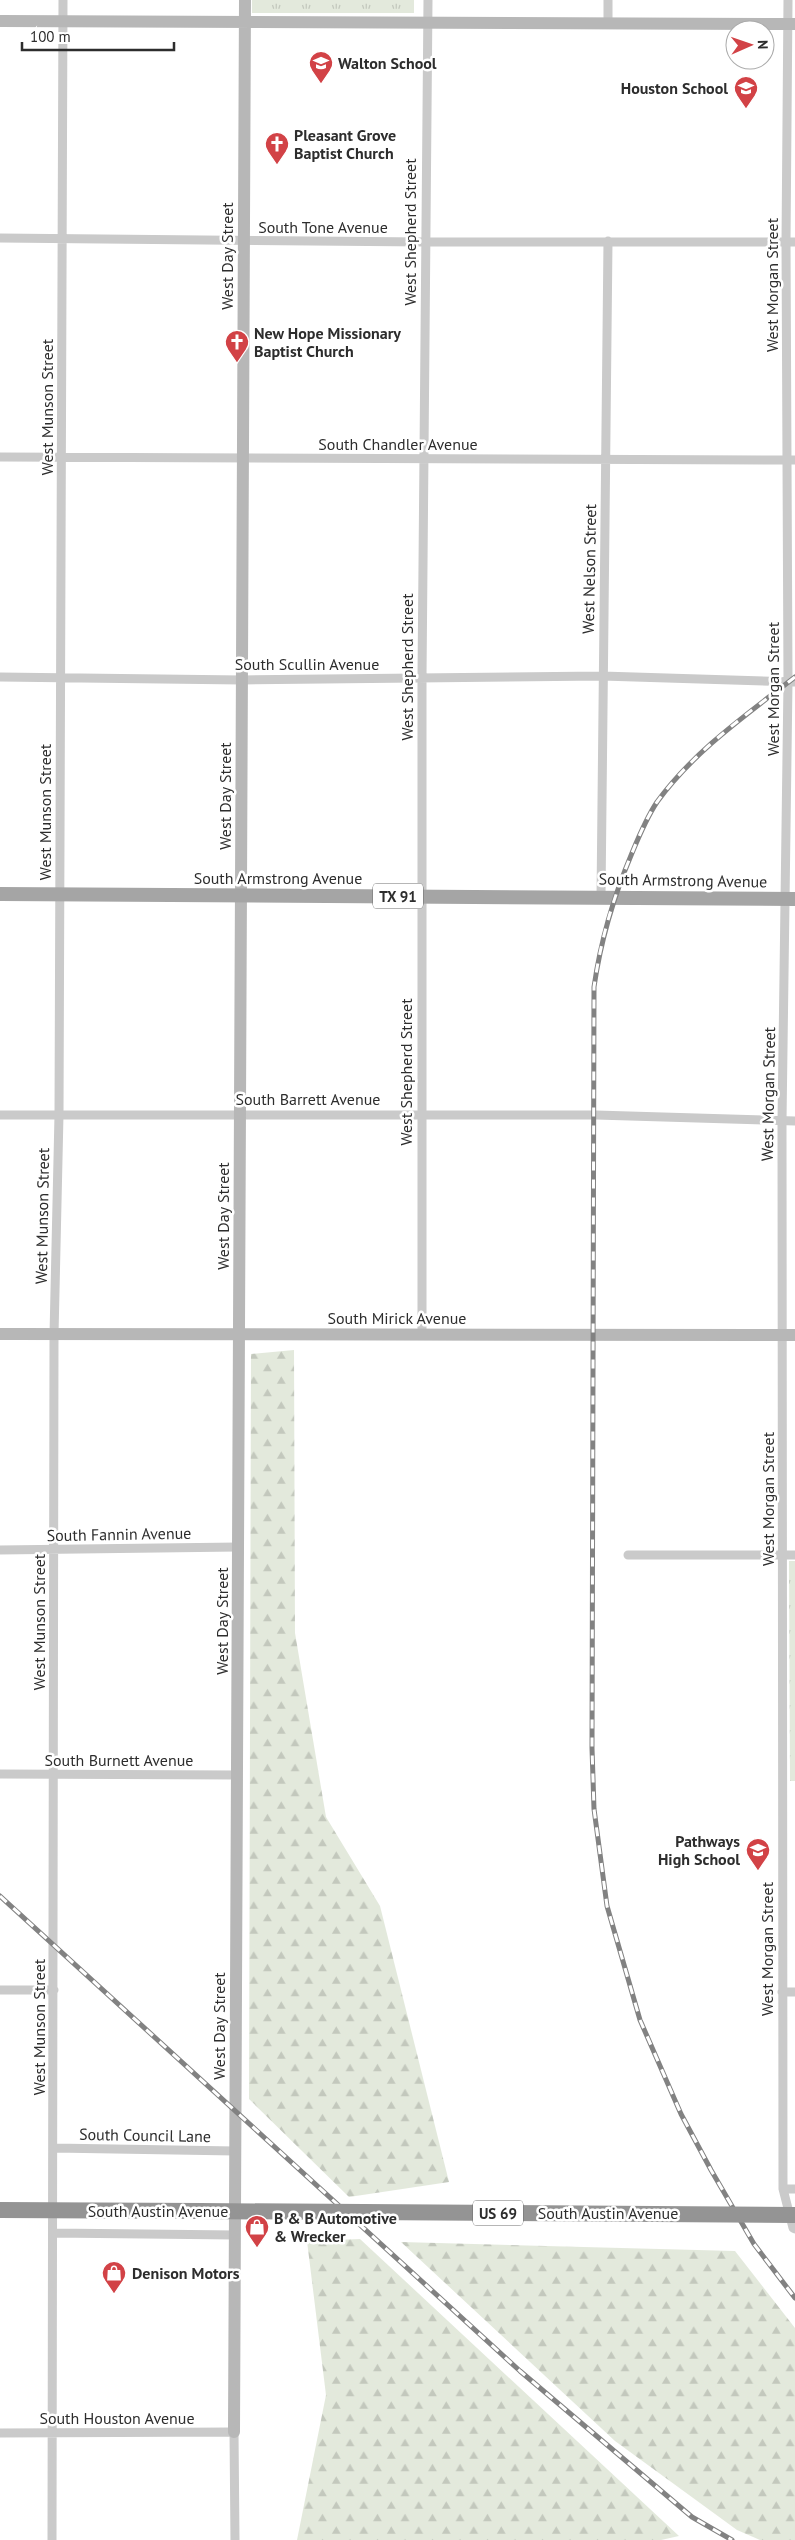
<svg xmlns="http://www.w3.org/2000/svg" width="795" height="2540" viewBox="0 0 795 2540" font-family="'PT Sans',sans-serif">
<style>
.grass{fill:url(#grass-tufts)}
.forest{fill:url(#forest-firs)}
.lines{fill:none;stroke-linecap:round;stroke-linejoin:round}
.street{stroke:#cacaca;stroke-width:9}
.secondary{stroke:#b7b7b7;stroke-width:12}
.primary{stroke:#a5a5a5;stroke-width:14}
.highway{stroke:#949494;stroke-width:16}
.rail-casing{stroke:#828282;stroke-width:5}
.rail{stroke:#fff;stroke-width:3;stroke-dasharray:9;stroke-linecap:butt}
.highway-bridge{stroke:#949494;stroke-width:16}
.labels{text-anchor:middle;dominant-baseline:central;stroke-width:5;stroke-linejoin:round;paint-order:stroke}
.shield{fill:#fff;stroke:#6c6c6c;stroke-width:1}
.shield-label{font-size:15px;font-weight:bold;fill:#2d2d2d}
.poi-label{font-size:16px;font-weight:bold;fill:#2d2d2d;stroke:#fff;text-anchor:start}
.street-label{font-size:16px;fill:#2d2d2d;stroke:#fff}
</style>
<defs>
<pattern id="grass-tufts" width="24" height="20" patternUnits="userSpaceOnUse" patternTransform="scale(1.25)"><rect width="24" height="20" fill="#e3e9dc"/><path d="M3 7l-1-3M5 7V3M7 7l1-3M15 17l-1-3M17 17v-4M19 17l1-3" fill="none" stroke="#c3c8bd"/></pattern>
<pattern id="forest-firs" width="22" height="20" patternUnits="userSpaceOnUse" patternTransform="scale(1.25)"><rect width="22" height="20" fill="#e3e9dc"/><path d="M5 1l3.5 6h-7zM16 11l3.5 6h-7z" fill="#c3c8bd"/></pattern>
</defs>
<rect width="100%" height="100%" fill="#fff"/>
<path class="grass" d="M252 0H414V13H252Z
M789 1561H795V1781H790Z"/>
<path class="forest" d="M294 1350 295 1633 326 1817 380 1906 449 2182 349 2197 249 2099 251 1354Z
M360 2239 679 2536 661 2540H297L326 2395 307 2241Z
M401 2242 735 2251 795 2328V2540H760L737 2530 615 2441Z"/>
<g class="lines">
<path class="street" d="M608 0V23
M788 0 786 242 788 682 782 1121 783 2189 793 2228 795 2229
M0 238 425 242H795
M0 457 795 460
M0 677 242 680 602 676 795 682
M601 897 608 241
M0 1115H596L795 1121
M422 1334V678L428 0
M0 1550 238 1547
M628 1555H795
M0 1774 237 1775
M0 1990H54
M782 1992H795
M54 2148 235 2151
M783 2189H795
M53 2233 235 2235
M0 2433 234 2432 235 2540
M52 2540 54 1335 59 1115 63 0"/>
<path class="secondary" d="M0 21 795 24
M0 1334 795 1335
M234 2432 245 0"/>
<path class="primary" d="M0 894 795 899"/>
<path class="highway" d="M0 2210 200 2211"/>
<g class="rail-casing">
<path id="rail" d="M795 677C746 715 694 751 657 802 647 817 639 836 632 853 613 898 601 938 594 987L592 1748 594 1809 607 1906 640 2020 681 2114 711 2170 754 2244 795 2298
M0 1896 520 2371 692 2517 732 2540"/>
</g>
<use href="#rail" class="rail"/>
<path class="highway-bridge" d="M200 2211 795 2215"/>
</g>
<defs>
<g id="school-pin" transform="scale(1.25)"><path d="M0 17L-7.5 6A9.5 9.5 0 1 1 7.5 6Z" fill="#d24246" stroke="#fff"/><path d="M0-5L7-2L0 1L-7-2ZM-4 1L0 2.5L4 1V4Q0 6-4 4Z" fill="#fff"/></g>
<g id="church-pin" transform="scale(1.25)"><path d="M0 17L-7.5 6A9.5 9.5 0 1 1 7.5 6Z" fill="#d24246" stroke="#fff"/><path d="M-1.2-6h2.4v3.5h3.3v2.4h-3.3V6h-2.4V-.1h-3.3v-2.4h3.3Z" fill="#fff"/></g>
<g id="shop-pin" transform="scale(1.25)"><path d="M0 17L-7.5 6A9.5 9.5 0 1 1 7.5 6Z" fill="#d24246" stroke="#fff"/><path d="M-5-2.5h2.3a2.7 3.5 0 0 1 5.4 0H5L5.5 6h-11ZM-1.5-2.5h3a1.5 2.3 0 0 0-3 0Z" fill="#fff"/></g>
</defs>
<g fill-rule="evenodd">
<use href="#school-pin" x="321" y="63"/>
<use href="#school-pin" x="746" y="88"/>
<use href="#church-pin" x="277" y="144"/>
<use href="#church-pin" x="237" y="342"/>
<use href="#school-pin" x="758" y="1850"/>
<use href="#shop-pin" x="257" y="2227"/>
<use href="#shop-pin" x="114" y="2273"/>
</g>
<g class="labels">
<g class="shield">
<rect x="373" y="883.5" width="50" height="25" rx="4"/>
<rect x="473" y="2200.5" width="50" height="25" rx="4"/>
</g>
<g class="shield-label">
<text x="398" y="896">TX 91</text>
<text x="498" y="2213">US 69</text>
</g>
<g class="poi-label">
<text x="338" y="63">Walton School</text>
<text x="728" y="88" text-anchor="end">Houston School</text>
<text x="294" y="135">Pleasant Grove<tspan x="294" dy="18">Baptist Church</tspan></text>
<text x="254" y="333">New Hope Missionary<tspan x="254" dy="18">Baptist Church</tspan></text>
<text x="740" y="1841" text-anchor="end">Pathways<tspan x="740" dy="18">High School</tspan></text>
<text x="274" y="2218">B &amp; B Automotive<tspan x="274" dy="18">&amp; Wrecker</tspan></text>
<text x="132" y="2273">Denison Motors</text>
</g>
<g class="street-label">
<text x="323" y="227">South Tone Avenue</text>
<text transform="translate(410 232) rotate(-90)">West Shepherd Street</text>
<text transform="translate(227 256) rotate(-90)">West Day Street</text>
<text transform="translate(772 285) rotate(-90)">West Morgan Street</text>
<text transform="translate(47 407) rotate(-90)">West Munson Street</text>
<text x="398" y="444">South Chandler Avenue</text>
<text transform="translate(589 569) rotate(-89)">West Nelson Street</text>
<text x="307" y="664">South Scullin Avenue</text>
<text transform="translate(407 667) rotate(-90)">West Shepherd Street</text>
<text transform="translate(773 689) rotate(-90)">West Morgan Street</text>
<text transform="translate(225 796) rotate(-90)">West Day Street</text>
<text transform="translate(45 812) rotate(-90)">West Munson Street</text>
<text x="278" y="878">South Armstrong Avenue</text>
<text transform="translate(683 880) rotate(1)">South Armstrong Avenue</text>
<text transform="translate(406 1072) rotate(-90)">West Shepherd Street</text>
<text transform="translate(768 1094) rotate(-89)">West Morgan Street</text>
<text x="308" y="1099">South Barrett Avenue</text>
<text transform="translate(42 1216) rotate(-89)">West Munson Street</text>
<text transform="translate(223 1216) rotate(-90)">West Day Street</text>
<text x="397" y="1318">South Mirick Avenue</text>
<text transform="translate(768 1499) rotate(-90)">West Morgan Street</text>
<text transform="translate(119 1534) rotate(-1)">South Fannin Avenue</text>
<text transform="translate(222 1621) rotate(-90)">West Day Street</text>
<text transform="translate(39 1622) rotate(-90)">West Munson Street</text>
<text x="119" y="1760">South Burnett Avenue</text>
<text transform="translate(767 1949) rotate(-90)">West Morgan Street</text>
<text transform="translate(219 2026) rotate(-90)">West Day Street</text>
<text transform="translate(39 2027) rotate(-90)">West Munson Street</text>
<text transform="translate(145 2135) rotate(1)">South Council Lane</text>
<text x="158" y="2211">South Austin Avenue</text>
<text x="608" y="2213">South Austin Avenue</text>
<text x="117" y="2418">South Houston Avenue</text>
</g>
</g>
<g transform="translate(750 45) rotate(88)"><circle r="24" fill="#ffffff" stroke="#ababab"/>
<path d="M0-4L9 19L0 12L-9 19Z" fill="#d24246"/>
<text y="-8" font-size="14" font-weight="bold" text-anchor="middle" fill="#2d2d2d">N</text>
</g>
<path d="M22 42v8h152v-8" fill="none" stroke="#2d2d2d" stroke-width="2.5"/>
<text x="30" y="42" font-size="15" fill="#2d2d2d" stroke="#ffffff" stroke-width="4" paint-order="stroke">100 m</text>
</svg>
